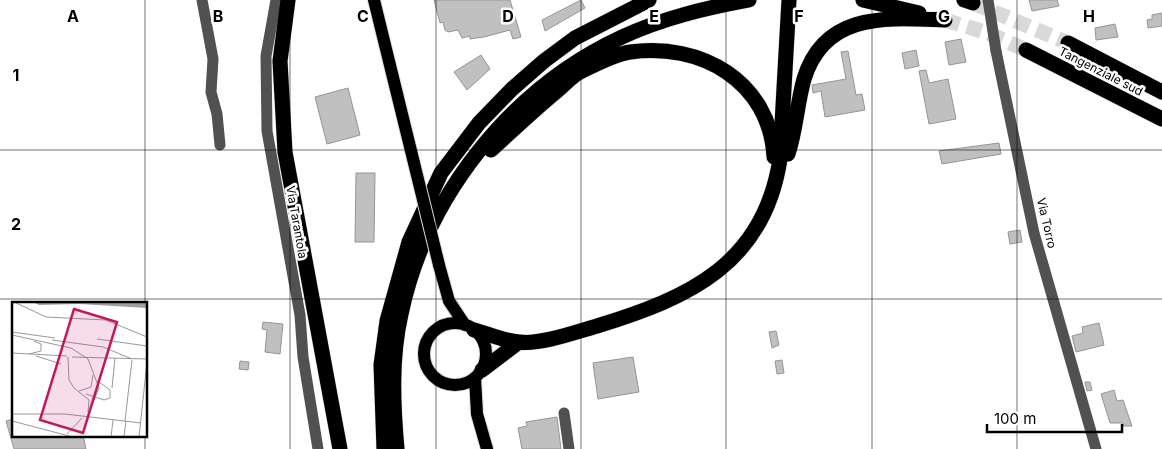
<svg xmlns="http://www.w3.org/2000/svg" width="1162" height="449" viewBox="0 0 1162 449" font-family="Inter,sans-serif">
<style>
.building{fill:#c0c0c0;stroke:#959595}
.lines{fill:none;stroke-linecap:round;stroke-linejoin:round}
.highway-tunnel{stroke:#d9d9d9;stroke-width:15;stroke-dasharray:15 8;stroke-linecap:butt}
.major-casing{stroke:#dbdbdb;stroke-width:14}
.highway-casing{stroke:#dbdbdb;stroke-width:16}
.minor{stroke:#515151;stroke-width:11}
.major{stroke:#000;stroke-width:12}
.highway{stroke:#000;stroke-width:15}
.major-bridge-casing{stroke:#dbdbdb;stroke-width:14;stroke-linecap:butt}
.minor-bridge{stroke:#515151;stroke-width:11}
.major-bridge{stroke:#000;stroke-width:12}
.grid{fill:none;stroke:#000;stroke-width:1;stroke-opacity:0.55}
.labels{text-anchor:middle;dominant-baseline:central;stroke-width:5;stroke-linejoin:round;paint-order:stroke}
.street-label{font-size:12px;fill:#000;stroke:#fff}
.inset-road{fill:none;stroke:#999;stroke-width:1}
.view{fill:#c2185b;fill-opacity:0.15;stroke:#c2185b;stroke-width:2.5}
.inset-edge{fill:none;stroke:#000;stroke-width:2.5}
.grid-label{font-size:16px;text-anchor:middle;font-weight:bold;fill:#000;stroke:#fff;stroke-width:5;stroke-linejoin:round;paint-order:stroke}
</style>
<rect width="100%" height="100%" fill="#fff"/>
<path class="building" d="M434 0H510L521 37 513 39 510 30 484 37 470 39V36L462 38 458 30 448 32 445 30 443 22 440 23Z
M581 0 585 8 545 31 542 20Z
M1029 0H1057L1059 6 1032 11Z
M1162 13V26L1148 28 1147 20 1152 19V15Z
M1115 24 1118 37 1096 40 1095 28Z
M961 39 966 62 949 65 945 42Z
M916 50 919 66 905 69 902 53Z
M848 51 856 95 862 94 865 110 825 117 821 91 813 93 812 85 846 79 841 52Z
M481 55 490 69 467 90 454 72Z
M926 70 929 83 948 79 956 119 929 124 919 71Z
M348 88 360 135 327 144 315 97Z
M999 143 1001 154 942 164 939 151Z
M356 173H375L374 242H355Z
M1020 230 1022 242 1010 244 1008 232Z
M263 322 283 324 280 354 265 352 267 330 262 329Z
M1099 323 1104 345 1076 352 1072 336 1083 333 1082 327Z
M776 331 779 345 772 348 769 332Z
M633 357 639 392 598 399 593 363Z
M782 360 784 373 777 374 775 361Z
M240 361 249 362 248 370 239 369Z
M1085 382H1090L1092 390 1087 391Z
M1114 390 1117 401 1123 400 1132 426H1123V423H1110L1101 394Z
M557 417 561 449H522L518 428 527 426 526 422Z
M14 419V435H83L86 449H14L6 421Z"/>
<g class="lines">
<path class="highway-tunnel" d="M973 3 1068 43
M945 20 988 33 1026 50"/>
<g class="major-casing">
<path id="major" d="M374 0 414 163
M439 265 449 301 465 325
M424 354a31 31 0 1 1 62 0a31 31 0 1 1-62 0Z
M475 378 477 414 487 449"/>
</g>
<g class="highway-casing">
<path id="highway" d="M288 0 280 61 285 152 340 449
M863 0 919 13
M964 0 973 3
M1068 43 1162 92
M1026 50 1162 119
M491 150C513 130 534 110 557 91 564 85 572 76 580 72 594 65 615 54 630 52 700 42 770 81 774 157
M788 154C796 130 797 104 804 79 825 11 888 18 945 20
M474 330C489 334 504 341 519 342 540 345 576 332 597 326 689 298 764 264 780 159L789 0
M482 370 519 342
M384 449 381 365 387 321 409 242 441 173 479 123 512 89 544 61 575 38 649 0
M397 449C393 404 391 358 401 314 426 195 512 88 622 37 663 18 706 8 749 0"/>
</g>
<path class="minor" d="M202 0 213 59 211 92 217 114 220 145
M276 0 266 56 267 131 300 315 303 357 318 449
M996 51 1034 233 1096 449
M564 413 569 449"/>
<use href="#major" class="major"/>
<use href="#highway" class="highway"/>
<g class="major-bridge-casing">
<path id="major-bridge" d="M414 163 439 265"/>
</g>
<path class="minor-bridge" d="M988 0 996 51"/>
<use href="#major-bridge" class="major-bridge"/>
</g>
<path class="grid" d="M145 0V303M290 0V449M436 0V449M581 0V449M726 0V449M872 0V449M1017 0V449M0 150H1162M0 299H1162M145 435V449"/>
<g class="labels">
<g class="street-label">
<text transform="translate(1101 71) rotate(27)">Tangenziale sud</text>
<text transform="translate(297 222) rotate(80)">Via Tarantola</text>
<text transform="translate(1047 223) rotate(77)">Via Torro</text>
</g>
</g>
<g transform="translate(12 302)">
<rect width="135" height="135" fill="#fff"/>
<path d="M21 0H135V6L67 2 27 3Z" fill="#9f9f9f"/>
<path class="inset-road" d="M2 0 34 15 94 18 135 35M0 30 43 36M0 33 59 46 76 57 87 86 76 113M85 37 135 44M40 38 91 45 120 57M0 51 55 54M17 52 29 49V42L22 39M24 54 49 62M56 55 57 78 62 86 77 98 76 110M60 55 135 57M100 86 103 56M67 89 79 85 81 73M74 92 92 98 98 96V88L87 80M0 112H53L129 121M0 119 61 135M113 119 120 58M55 132 70 116M99 135 101 118M112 135 114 119M127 135 135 60"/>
<path class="view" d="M62 7 105 20 71 131 28 118Z"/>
<rect width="135" height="135" class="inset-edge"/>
</g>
<g class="grid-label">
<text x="73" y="22">A</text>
<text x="218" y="22">B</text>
<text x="363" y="22">C</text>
<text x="508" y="22">D</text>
<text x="654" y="22">E</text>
<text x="799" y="22">F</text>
<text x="944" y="22">G</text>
<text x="1089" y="22">H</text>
<text x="16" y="81">1</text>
<text x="16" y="230">2</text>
</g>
<path d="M987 424v8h135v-8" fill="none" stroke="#000000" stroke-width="2.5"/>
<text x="994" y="424" font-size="15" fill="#000000" stroke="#ffffff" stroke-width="4" paint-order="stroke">100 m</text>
</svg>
